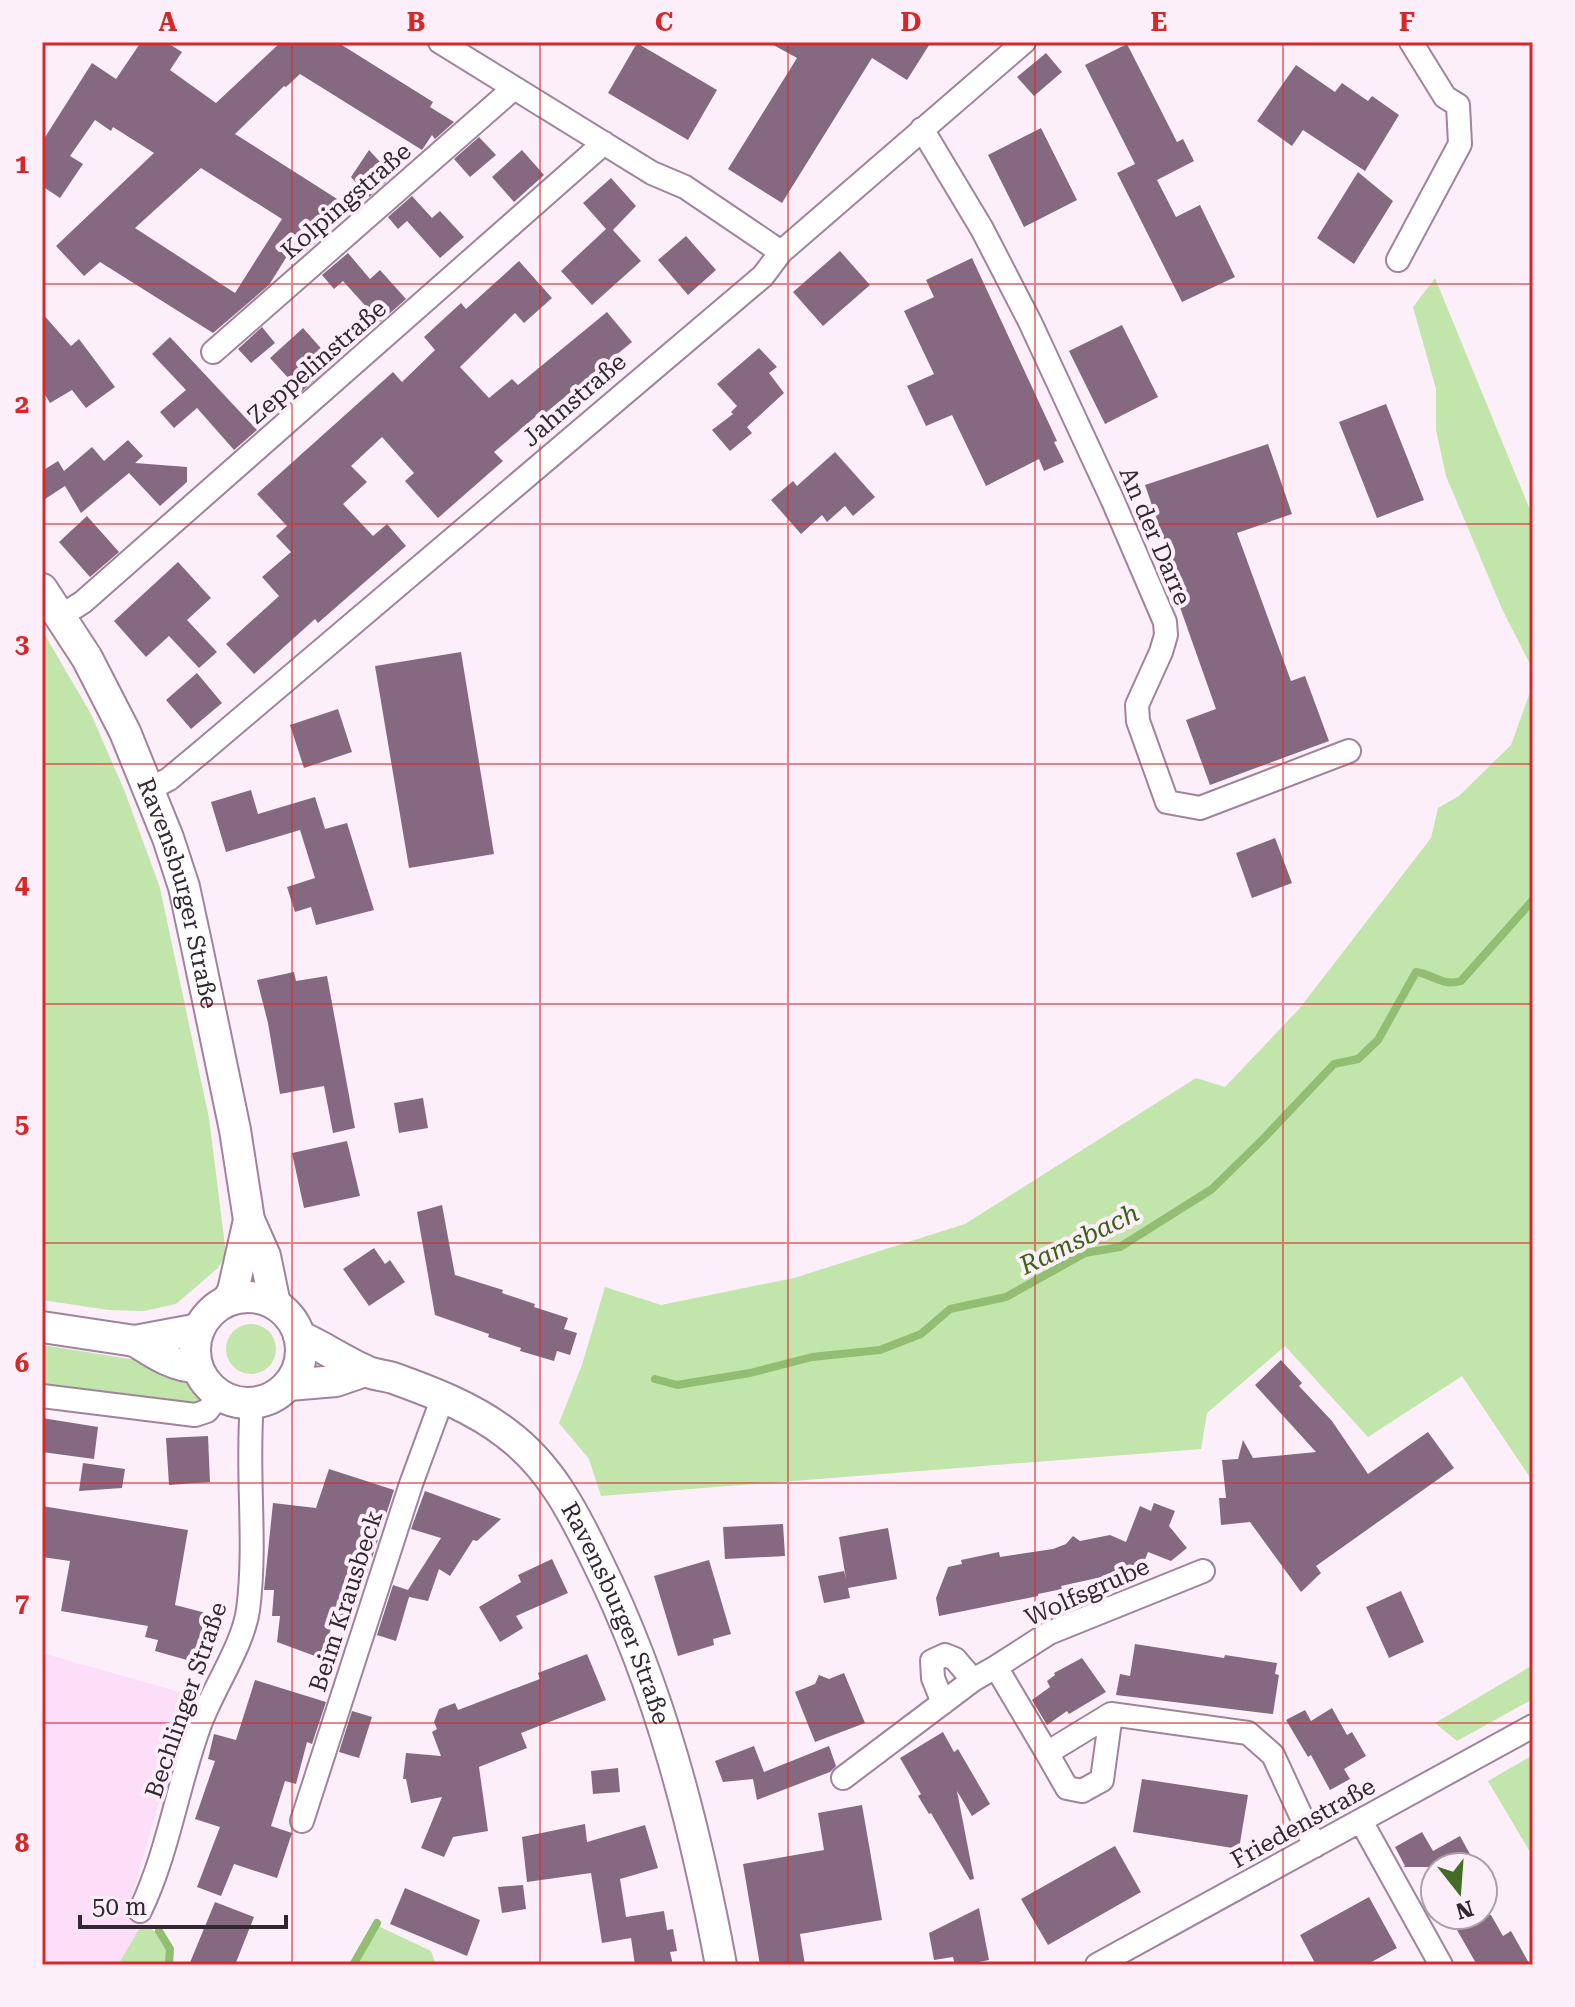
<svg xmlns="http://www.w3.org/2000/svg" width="1575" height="2007" viewBox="0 0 1575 2007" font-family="'Roboto Serif',serif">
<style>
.built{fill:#fddef8}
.green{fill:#c1e5aa}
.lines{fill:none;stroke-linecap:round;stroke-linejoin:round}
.stream{stroke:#92be74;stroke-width:8}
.building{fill:#856981;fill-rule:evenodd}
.street-casing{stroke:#a0839c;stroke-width:26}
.secondary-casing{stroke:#a0839c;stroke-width:34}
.street{stroke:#fff;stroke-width:22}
.secondary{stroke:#fff;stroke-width:30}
.grid{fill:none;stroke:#d62828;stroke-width:2;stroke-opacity:0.55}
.labels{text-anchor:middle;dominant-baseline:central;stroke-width:8;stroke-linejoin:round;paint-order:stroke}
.street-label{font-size:24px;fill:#332731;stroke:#fceff9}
.water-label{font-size:26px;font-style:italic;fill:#3b6317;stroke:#fceff9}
.neatline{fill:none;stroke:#d62828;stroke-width:3}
.grid-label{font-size:26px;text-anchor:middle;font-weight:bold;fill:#d62828}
</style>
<rect width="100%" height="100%" fill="#fceff9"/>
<path class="built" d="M42 1653 190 1695 127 1912 142 1924 118 1965H42Z"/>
<path class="green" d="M1435 278 1533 517V670L1502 609 1446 476 1436 430V389L1413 307Z
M42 630 91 714 125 792 160 888 209 1118 226 1254 218 1268 176 1304 144 1311 109 1310 42 1300Z
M1533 684V1482L1462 1376 1368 1437 1285 1346 1207 1413 1201 1449 601 1496 589 1459 559 1423 582 1365 605 1287 661 1305 794 1278 965 1224 1196 1078 1225 1087 1299 1009 1431 838 1438 808 1459 796 1511 745Z
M226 1349a25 25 0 1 1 50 0a25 25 0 1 1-50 0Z
M42 1345 130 1359 192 1373 207 1398 194 1411 42 1390Z
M1533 1665V1699L1457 1741 1435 1723Z
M1533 1755V1857L1488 1781Z
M142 1924 158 1933 161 1929 172 1948 173 1965H118Z
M374 1924 431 1951 436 1965H349Z"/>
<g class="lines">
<path class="stream" d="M655 1379 677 1385 750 1373 812 1357 880 1350 921 1334 950 1309 1006 1297 1085 1253 1120 1247 1212 1189 1264 1138 1334 1064 1358 1059 1378 1040 1416 972C1433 974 1443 987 1461 981L1533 900
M159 1931 170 1949 169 1965
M353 1965 377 1923"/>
</g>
<path class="building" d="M141 42H166L182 52 170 70 216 103 281 42H337L433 102 430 107 454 122 435 139 432 135 422 150 300 74 286 87 284 86 235 134 345 204 329 231 303 254 294 245 269 285 213 333 100 262 84 276 56 246 154 153 113 127 111 131 95 120 70 156 83 164 60 198 42 186V142L92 63 116 79ZM201 168 282 219 235 293 135 228Z
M768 42H931L907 80 872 58 782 203 728 169 797 58Z
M637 43 717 90 688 140 608 93Z
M1127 44 1177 142 1183 139 1194 161 1157 180 1176 217 1200 205 1235 277 1182 302 1117 173 1135 164 1085 65Z
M1046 53 1062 72 1034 96 1017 77Z
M1296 65 1335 92 1342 83 1368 101 1372 96 1399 115 1365 171 1303 130 1292 146 1257 121Z
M1041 128 1077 200 1024 227 988 155Z
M479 137 496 155 470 177 454 159Z
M369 150 393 176 369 197 351 177Z
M522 150 544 175 514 202 492 177Z
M1358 172 1393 201 1354 264 1317 238Z
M611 178 636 206 613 230 641 261 592 305 561 271 606 229 583 203Z
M412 196 432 218 440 211 464 237 440 258 407 221 398 229 388 217Z
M686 236 716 270 688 295 658 260Z
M840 251 870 285 823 326 793 292Z
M348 253 370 279 380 270 406 299 380 322 343 281 334 289 322 275Z
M972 258 1057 441 1054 442 1064 462 1044 471 1039 459 986 486 952 415 926 426 907 386 934 374 904 311 934 297 926 280Z
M519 261 552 298 524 323 515 313 460 367 489 398 512 379 518 385 607 312 632 342 543 415 541 412 494 452 503 461 438 518 405 481 414 473 382 437 351 466 367 482 343 504 373 536 387 524 406 546 318 623 315 619 254 674 226 644 279 596 262 577 291 552 276 536 287 526 257 494 393 372 402 382 435 350 424 337 461 303 466 309Z
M42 313 71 346 79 339 115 387 86 408 72 390 50 403 42 390Z
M1122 325 1158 397 1105 424 1069 351Z
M262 327 275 343 251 363 238 349Z
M303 328 334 363 301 392 270 358Z
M170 337 257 430 234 450 197 408 174 428 160 412 186 390 152 354Z
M759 348 777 367 769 373 784 393 747 427 752 433 730 451 712 430 733 414 731 412 737 406 717 384Z
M1386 404 1424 500 1377 518 1339 422Z
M128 440 143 456 135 463 187 467V482L160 506 129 473 81 513 65 486 42 501V471L58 461 64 471 92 447 104 461Z
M1268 444 1292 514 1237 533 1291 681 1305 676 1329 741 1210 785 1186 720 1216 709 1176 596 1182 593 1145 485Z
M835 452 875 497 853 516 845 506 827 522 822 515 801 534 771 500 793 481 797 486Z
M87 516 119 552 90 577 59 542Z
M178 562 211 598 187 620 217 652 199 668 169 636 146 657 114 621Z
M461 652 494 854 409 868 375 666Z
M197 673 222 703 191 729 166 700Z
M338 709 352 752 304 768 290 725Z
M251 790 258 814 315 797 325 829 347 823 374 910 316 925 311 907 295 912 287 887 315 878 300 830 226 852 211 802Z
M1275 838 1292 883 1252 898 1236 853Z
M294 972 296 981 327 976 355 1128 333 1133 324 1086 280 1094 268 1023 257 980Z
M423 1098 428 1128 399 1133 394 1103Z
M347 1141 360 1196 304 1208 292 1153Z
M442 1205 455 1275 503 1290 502 1293 535 1304 534 1307 568 1318 564 1329 577 1333 570 1355 557 1351 554 1361 520 1351 521 1348 488 1337 489 1334 435 1315 417 1212Z
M374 1248 385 1264 390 1260 405 1282 369 1306 343 1269Z
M1281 1360 1302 1383 1299 1386 1332 1421 1368 1474 1428 1432 1454 1468 1316 1566 1321 1573 1301 1592 1250 1522 1221 1525 1219 1498H1226L1222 1460 1238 1459 1243 1440 1253 1458 1316 1452 1255 1385Z
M42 1418 98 1427 94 1459 42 1452Z
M208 1436 210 1482 169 1485 166 1438Z
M83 1463 125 1469 122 1488 79 1491Z
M329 1469 394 1490 350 1626 333 1620 323 1659 277 1642 280 1616H272L274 1590H264L273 1503 316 1508Z
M425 1491 501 1519 477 1541 473 1540 450 1576 439 1569 428 1601 409 1597 396 1641 377 1635 393 1585 408 1590 441 1538 411 1529Z
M1154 1503 1175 1511 1169 1526 1187 1548 1171 1561 1148 1552 1139 1575 1129 1571 1061 1586 1062 1589 1038 1594V1596L939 1616 936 1598 948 1567 962 1564 961 1560 999 1552 1000 1557 1053 1549 1066 1544 1073 1536 1080 1541 1110 1535 1126 1542 1140 1506 1151 1511Z
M42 1506 188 1530 175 1605 206 1613 194 1662 155 1651 158 1640 145 1637 148 1626 61 1611 70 1561 42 1557Z
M783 1524 785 1556 725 1559 723 1527Z
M888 1528 897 1579 848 1588 850 1598 824 1603 818 1576 844 1571 846 1579 839 1537Z
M552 1559 568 1593 516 1616 523 1628 500 1642 479 1607 521 1582 518 1575Z
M709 1560 731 1634 713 1639 714 1645 678 1656 654 1576Z
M1401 1591 1424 1642 1389 1658 1366 1607Z
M1135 1644 1224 1658 1225 1655 1277 1663 1275 1674 1279 1675 1273 1714 1116 1695 1120 1674 1130 1676Z
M587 1654 606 1700 521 1733 527 1748 479 1767 488 1831 453 1837 444 1857 421 1848 442 1797 411 1803 406 1779H403L406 1753 441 1756 432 1732 437 1729 434 1722 439 1709 455 1703 458 1710 540 1679 538 1673Z
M1082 1658 1106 1692 1069 1714 1067 1711 1047 1725 1032 1700 1050 1687 1047 1681 1055 1675 1054 1673Z
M844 1673 865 1723 815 1742 795 1692 815 1684 819 1675 829 1679Z
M255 1680 326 1702 312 1744 307 1742 296 1784 285 1781 271 1826 292 1833 277 1878 234 1864 221 1896 197 1887 220 1827 195 1819 215 1761 208 1759 214 1734 236 1740Z
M1332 1708 1347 1735 1352 1732 1366 1756 1344 1769 1350 1779 1330 1790 1311 1755 1308 1757 1286 1720 1305 1710 1311 1721Z
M352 1711 372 1717 359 1758 339 1752Z
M943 1732 954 1752 958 1749 990 1804 972 1816 957 1791 974 1879 970 1880 931 1813 929 1814 918 1796 921 1794 900 1758Z
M754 1746 764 1772 829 1746 836 1766 830 1772 757 1800 753 1779 723 1782 715 1761Z
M618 1768 620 1792 593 1794 591 1771Z
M1142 1779 1248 1795 1239 1849 1133 1832Z
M862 1805 882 1920 800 1934 805 1965H760L743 1864 824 1850 818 1813Z
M585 1824 587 1842 645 1825 658 1868 620 1879 626 1917 664 1911 667 1930 673 1929 677 1951 670 1952 673 1965H635L631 1938 602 1943 591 1873 527 1882 522 1837Z
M1422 1832 1433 1851 1460 1836 1477 1867H1403L1405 1866 1395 1847Z
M1115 1846 1141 1892 1048 1945 1021 1899Z
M523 1885 526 1909 502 1913 498 1887Z
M405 1888 480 1920 467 1956 390 1924Z
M1369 1897 1397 1948 1366 1965H1316L1300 1935Z
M215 1902 254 1917 235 1965H189Z
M979 1908 989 1960 963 1965H955L953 1957 934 1960 929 1933Z
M1467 1915H1491L1503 1936 1511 1931 1530 1965H1477L1453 1923Z"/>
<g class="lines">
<g class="street-casing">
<path id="street" d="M440 42 652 173 685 187 781 252
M922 129 982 229 1030 322 1113 501 1165 622 1166 635 1161 652 1137 705 1138 721 1167 802 1200 808 1349 751
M1398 260 1460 144 1458 105 1445 97 1411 42
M213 352 514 88
M61 616 83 602 604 143
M150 789 169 779 205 749 763 276 781 252 1024 42
M42 1396 195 1415 207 1411 219 1396
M943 1703 933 1678 932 1661 945 1655 955 1659 973 1680
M1111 1714 1102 1780 1082 1791 1067 1788 1047 1753 1111 1714 1248 1733 1273 1755 1315 1846
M1047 1753 996 1667 1049 1633 1203 1571
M843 1778 973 1680 996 1667
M302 1821 411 1484 443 1397
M1361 1821 1441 1965
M140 1911C168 1853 177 1788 199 1727 212 1690 243 1646 248 1610 257 1541 246 1472 252 1403
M1097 1965 1533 1726"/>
</g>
<g class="secondary-casing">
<g id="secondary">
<path id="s1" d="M42 589 87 658 125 732 168 838 184 887 198 952 235 1130 249 1220 265 1256 275 1304"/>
<circle cx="248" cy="1350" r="53"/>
<path d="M228 1300 233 1291 249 1220"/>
<path d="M42 1327 135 1341 199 1329"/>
<path id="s2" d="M299 1336C322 1346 342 1360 364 1370 372 1375 383 1375 393 1378 432 1392 474 1408 507 1434 550 1466 574 1513 597 1561 660 1688 695 1826 721 1965"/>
<path d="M135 1341C154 1353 174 1367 197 1367"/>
<path d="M289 1385 336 1381 365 1371"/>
</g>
</g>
<use href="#street" class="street"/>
<use href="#secondary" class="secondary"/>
</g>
<path class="grid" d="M292 42V1965M540 42V1965M788 42V1965M1035 42V1965M1283 42V1965M42 284H1533M42 524H1533M42 764H1533M42 1004H1533M42 1243H1533M42 1483H1533M42 1723H1533"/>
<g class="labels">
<g class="street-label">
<text transform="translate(346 201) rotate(-41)">Kolpingstraße</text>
<text transform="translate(317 362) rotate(-41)">Zeppelinstraße</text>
<text transform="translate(574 400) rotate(-41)">Jahnstraße</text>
<text transform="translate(1155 536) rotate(67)">An der Darre</text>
<text stroke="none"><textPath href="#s1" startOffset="336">Ravensburger Straße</textPath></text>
<text transform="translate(1087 1592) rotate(-24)">Wolfsgrube</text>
<text transform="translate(346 1601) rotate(-72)">Beim Krausbeck</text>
<text stroke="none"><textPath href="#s2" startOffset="444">Ravensburger Straße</textPath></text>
<text transform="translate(186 1700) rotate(-71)">Bechlinger Straße</text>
<text transform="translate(1303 1823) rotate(-29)">Friedenstraße</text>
</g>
<g class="water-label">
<text transform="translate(1079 1239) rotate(-26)">Ramsbach</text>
</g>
</g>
<rect width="1575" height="2007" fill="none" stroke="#fceff9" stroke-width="88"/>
<g transform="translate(1459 1891) rotate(163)"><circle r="38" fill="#fceff9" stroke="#ac9fa9" stroke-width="2"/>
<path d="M0-6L14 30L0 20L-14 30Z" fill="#456c26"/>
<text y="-12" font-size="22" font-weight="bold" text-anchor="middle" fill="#332731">N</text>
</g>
<path d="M80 1915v12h206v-12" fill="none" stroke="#332731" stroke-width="4"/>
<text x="92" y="1915" font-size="24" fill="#332731" stroke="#fceff9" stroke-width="6" paint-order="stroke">50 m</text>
<rect x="44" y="44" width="1487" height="1919" class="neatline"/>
<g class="grid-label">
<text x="168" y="31">A</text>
<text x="416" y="31">B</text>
<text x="664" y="31">C</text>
<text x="911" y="31">D</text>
<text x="1159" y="31">E</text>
<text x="1407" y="31">F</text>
<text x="22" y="173">1</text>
<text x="22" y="413">2</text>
<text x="22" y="653">3</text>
<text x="22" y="893">4</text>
<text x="22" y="1133">5</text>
<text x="22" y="1372">6</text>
<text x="22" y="1612">7</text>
<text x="22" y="1852">8</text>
</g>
</svg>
